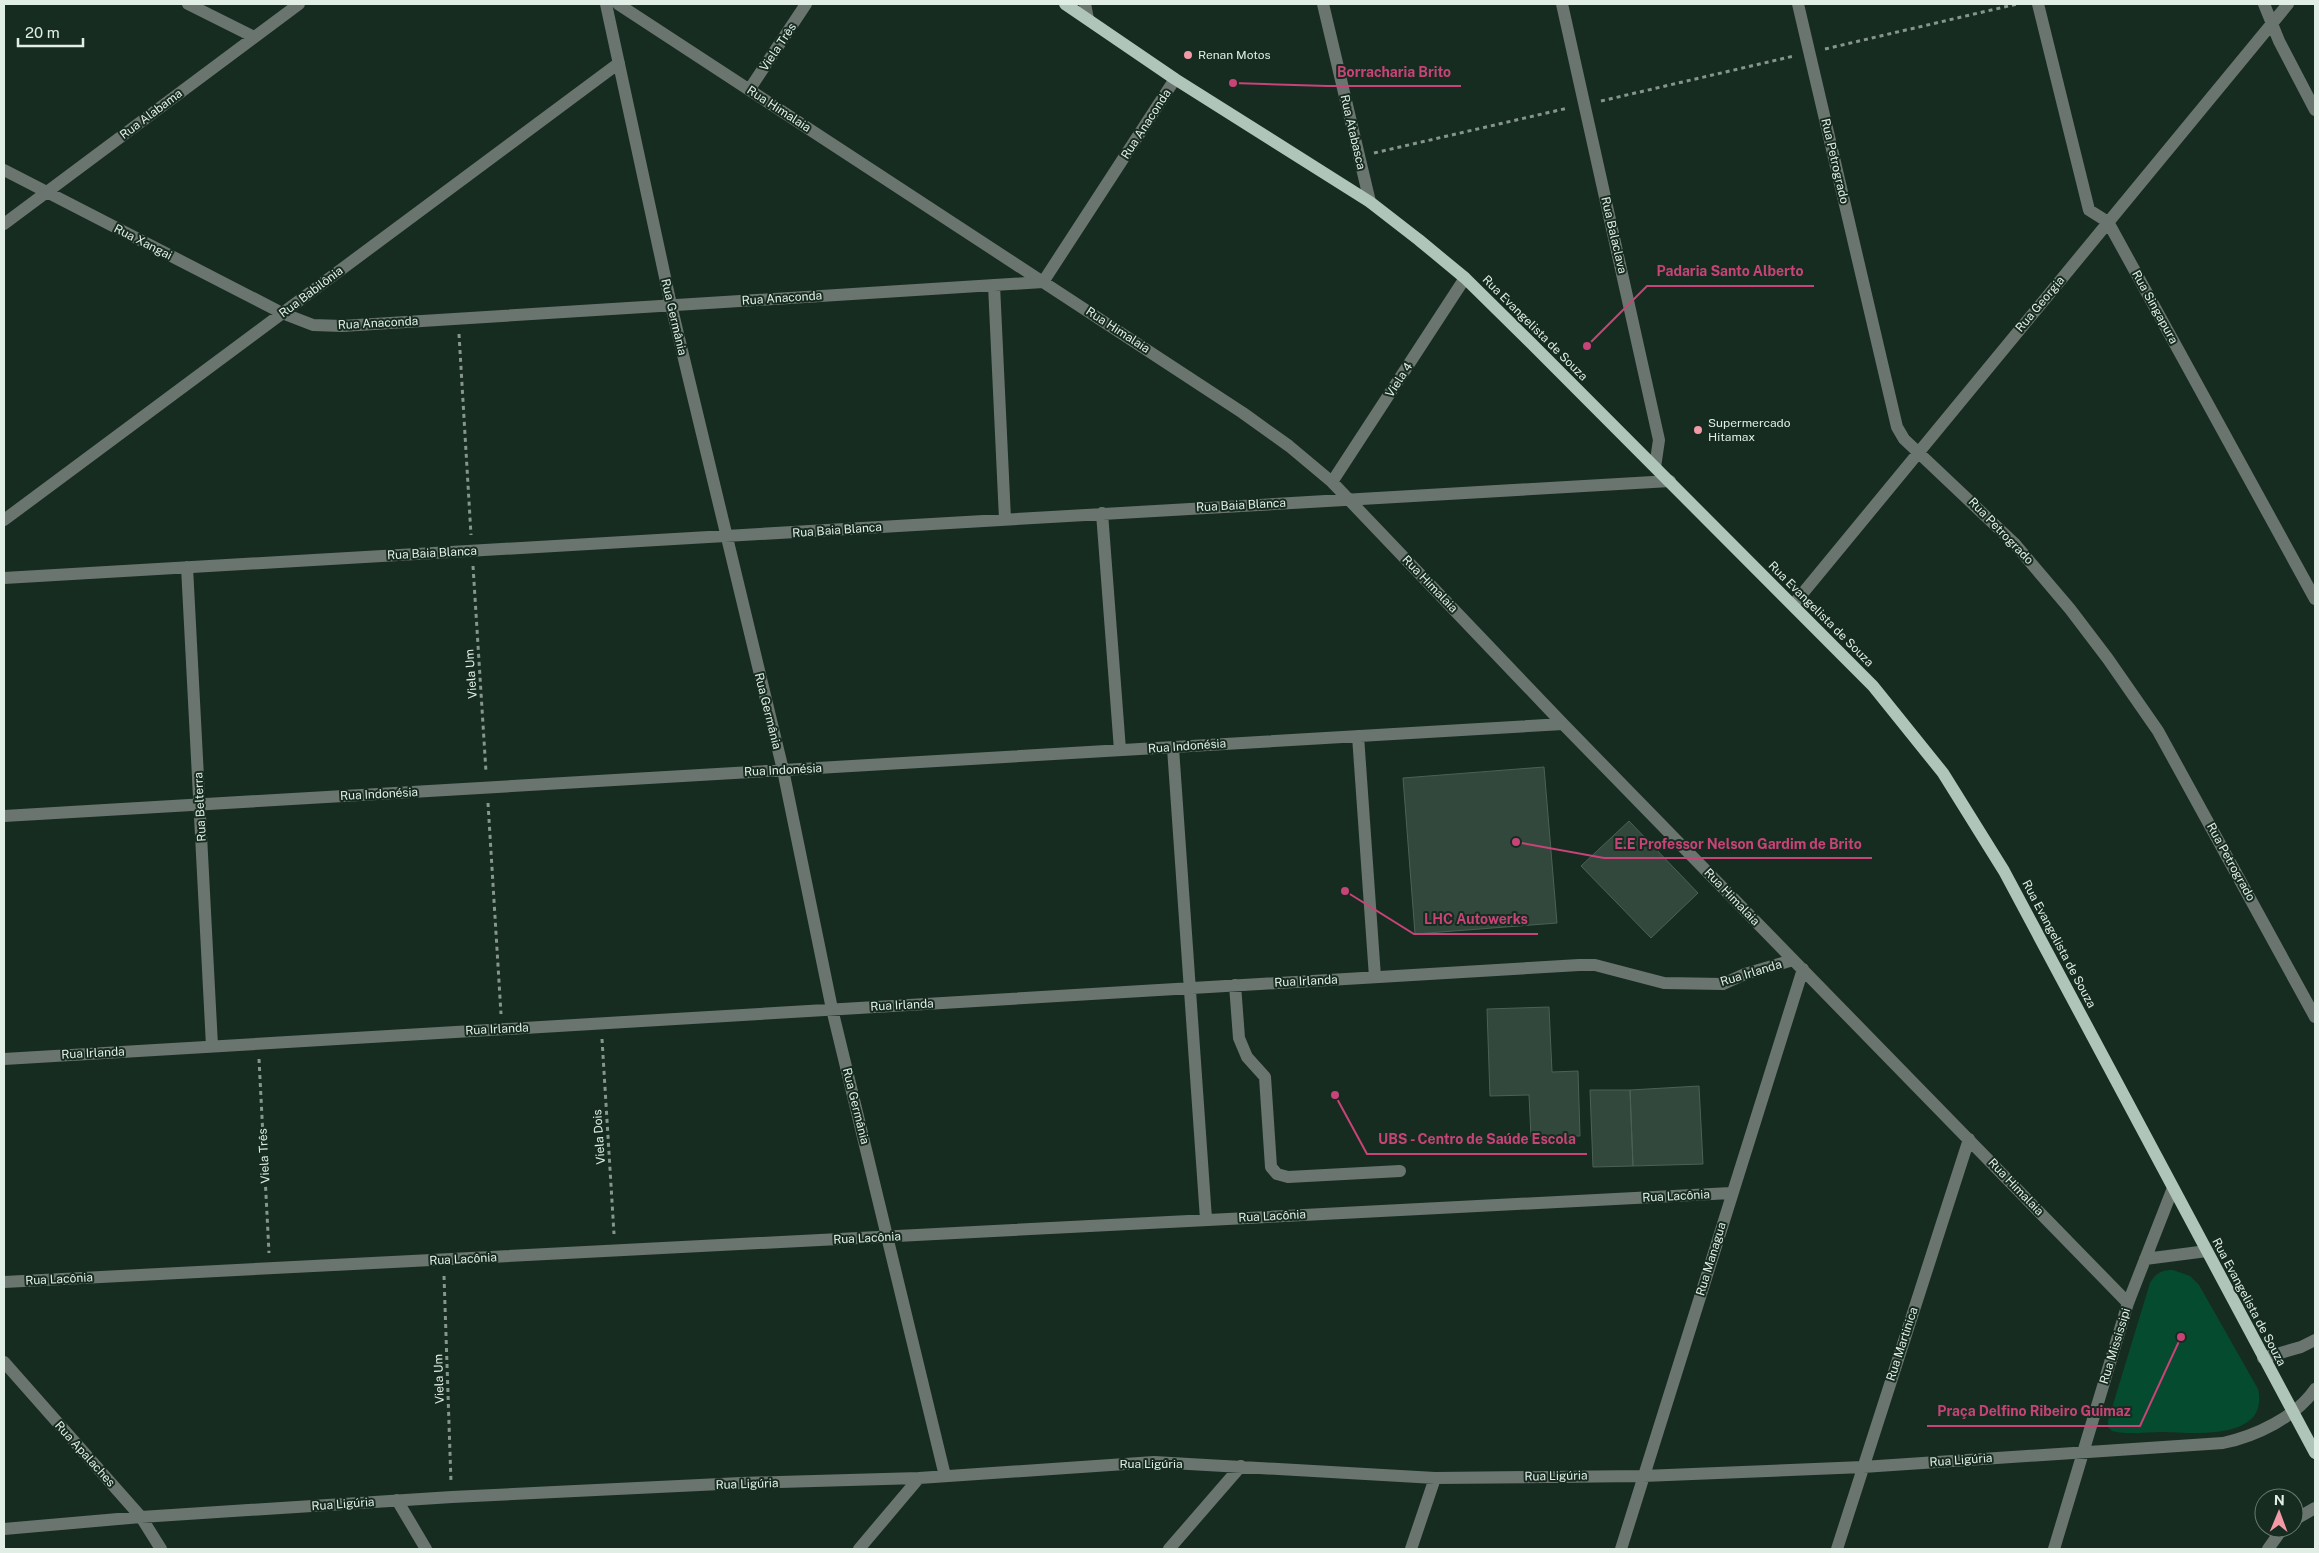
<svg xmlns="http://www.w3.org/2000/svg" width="2319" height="1553" viewBox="0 0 2319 1553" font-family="'Public Sans',sans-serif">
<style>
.green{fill:#044b2f}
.building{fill:#33483c;stroke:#4b6155}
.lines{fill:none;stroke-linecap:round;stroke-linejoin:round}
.path{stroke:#86968d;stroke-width:3;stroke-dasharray:4 4;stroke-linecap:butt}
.minor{stroke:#6b756f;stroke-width:12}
.major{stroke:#b0c5b9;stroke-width:12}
.poi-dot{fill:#f39aa7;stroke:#172c21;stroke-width:2}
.labels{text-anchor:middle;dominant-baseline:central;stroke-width:4;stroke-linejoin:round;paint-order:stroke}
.street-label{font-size:12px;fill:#e1eee6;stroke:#172c21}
.poi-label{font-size:12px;fill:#e1eee6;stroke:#172c21;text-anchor:start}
.leader{fill:none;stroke:#c84377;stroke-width:2}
.callout-dot{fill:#c84377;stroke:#172c21;stroke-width:2}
.callout-label{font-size:14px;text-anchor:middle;font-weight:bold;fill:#c84377;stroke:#172c21;stroke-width:4;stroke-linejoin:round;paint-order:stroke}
</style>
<rect width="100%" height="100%" fill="#172c21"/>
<path class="green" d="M2173 1270 2190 1276 2199 1285 2258 1389C2270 1441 2193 1433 2163 1432 2147 1432 2127 1435 2112 1431L2108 1427V1421L2150 1283C2156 1273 2161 1270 2173 1270Z"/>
<path class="building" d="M1544 767 1557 923 1415 934 1403 778Z
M1629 821 1698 893 1651 938 1581 866Z
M1549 1007 1552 1072 1578 1071 1580 1136 1531 1137 1529 1095 1490 1096 1487 1009Z
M1699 1086 1703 1164 1633 1166 1630 1090Z
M1590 1090H1630L1633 1166 1593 1167Z"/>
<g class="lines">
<path class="path" d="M1825 49 2017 4
M1601 101 1794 56
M1374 153 1568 108
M459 334 471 535
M473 566 486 772
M488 803 501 1014
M602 1039 614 1234
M259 1059 269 1253
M444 1276 451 1482"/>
<path class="minor" d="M188 4 254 37
M606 4 671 305 783 770 832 1009 945 1476
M618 4 1243 413 1289 446 1332 482 1563 724 2128 1303
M1085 4 1088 19
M1323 4 1370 202
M1562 4 1659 440 1655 467
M1798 4 1897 427 1904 439 2014 543 2070 609 2108 659 2158 731 2315 1017
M2038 4 2089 210 2108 222 2315 599
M2264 4 2279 41 2315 110
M749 90 806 4
M4 170 282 313 313 325 342 326 1043 282 1175 79
M4 224 299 4
M994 285 1005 519
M1332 482 1465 278
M1102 513 1120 750
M4 520 619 63
M187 567 212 1046
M4 578 1670 481
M1793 605 2288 4
M1358 736 1375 977
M1173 748 1206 1219
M4 816 1563 724
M1235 985 1239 1038 1247 1057 1265 1077 1271 1167 1277 1174 1288 1177 1400 1171
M4 1059 1579 965H1595L1664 983 1723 984 1745 974 1793 960
M2145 1259 2207 1251
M4 1282 1731 1193
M2263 1358 2301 1347 2315 1340
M4 1362 141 1517 161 1549
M397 1500 426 1549
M2294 1520 2315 1508
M4 1529 141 1517 452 1497 741 1483 919 1478 1154 1462 1435 1478 1643 1476 1863 1467 2223 1443C2256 1436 2296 1417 2315 1389
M859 1549 919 1478
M1169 1549 1241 1466
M1411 1549 1435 1478
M1621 1549 1803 969
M1837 1549 1969 1139
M2054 1549 2128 1303 2173 1188
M2268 1549 2283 1528"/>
<path class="major" d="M1065 4 1175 79 1370 202 1419 240 1465 278 1531 343 1873 686 1943 773 2004 871 2315 1453"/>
</g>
<g class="poi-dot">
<circle cx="1188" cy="55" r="5"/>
<circle cx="1698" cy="430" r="5"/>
</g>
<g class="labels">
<g class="street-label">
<text transform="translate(778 47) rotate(-56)">Viela Três</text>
<text transform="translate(779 109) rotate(33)">Rua Himalaia</text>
<text transform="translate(151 114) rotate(-37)">Rua Alabama</text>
<text transform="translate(1146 124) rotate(-57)">Rua Anaconda</text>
<text transform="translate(1353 132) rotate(77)">Rua Atabasca</text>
<text transform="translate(1835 161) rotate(77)">Rua Petrogrado</text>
<text transform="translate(1614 235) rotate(77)">Rua Balaclava</text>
<text transform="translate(143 242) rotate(27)">Rua Xangai</text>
<text transform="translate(311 292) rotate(-37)">Rua Babilônia</text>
<text transform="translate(782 298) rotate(-4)">Rua Anaconda</text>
<text transform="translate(2040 304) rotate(-50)">Rua Georgia</text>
<text transform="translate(2155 307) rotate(61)">Rua Singapura</text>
<text transform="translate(674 317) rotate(77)">Rua Germânia</text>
<text transform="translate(378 323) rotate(-3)">Rua Anaconda</text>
<text transform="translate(1535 328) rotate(45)">Rua Evangelista de Souza</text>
<text transform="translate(1118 330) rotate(33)">Rua Himalaia</text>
<text transform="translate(1399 380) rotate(-57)">Viela 4</text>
<text transform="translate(1241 505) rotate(-3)">Rua Baia Blanca</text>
<text transform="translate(837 530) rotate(-4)">Rua Baia Blanca</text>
<text transform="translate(2001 531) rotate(46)">Rua Petrogrado</text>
<text transform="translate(432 553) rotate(-3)">Rua Baia Blanca</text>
<text transform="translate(1430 584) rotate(46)">Rua Himalaia</text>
<text transform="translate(1821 614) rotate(45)">Rua Evangelista de Souza</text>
<text transform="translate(471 674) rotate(-94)">Viela Um</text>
<text transform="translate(768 711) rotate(76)">Rua Germânia</text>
<text transform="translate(1187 746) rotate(-4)">Rua Indonésia</text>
<text transform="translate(783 770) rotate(-3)">Rua Indonésia</text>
<text transform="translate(379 794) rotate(-3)">Rua Indonésia</text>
<text transform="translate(200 807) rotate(-93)">Rua Belterra</text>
<text transform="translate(2231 862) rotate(61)">Rua Petrogrado</text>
<text transform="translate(1732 897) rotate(46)">Rua Himalaia</text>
<text transform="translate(2059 944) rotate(62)">Rua Evangelista de Souza</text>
<text transform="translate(1751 973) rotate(-17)">Rua Irlanda</text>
<text transform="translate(1306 981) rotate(-3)">Rua Irlanda</text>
<text transform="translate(902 1005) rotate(-3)">Rua Irlanda</text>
<text transform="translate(497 1029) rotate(-3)">Rua Irlanda</text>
<text transform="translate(93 1053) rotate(-3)">Rua Irlanda</text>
<text transform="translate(856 1106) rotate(76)">Rua Germânia</text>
<text transform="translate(599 1137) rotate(-94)">Viela Dois</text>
<text transform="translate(264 1156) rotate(-93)">Viela Três</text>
<text transform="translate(2016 1187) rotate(46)">Rua Himalaia</text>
<text transform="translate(1676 1196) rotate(-3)">Rua Lacônia</text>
<text transform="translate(1272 1216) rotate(-3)">Rua Lacônia</text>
<text transform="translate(867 1238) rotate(-3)">Rua Lacônia</text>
<text transform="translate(463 1259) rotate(-3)">Rua Lacônia</text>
<text transform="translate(1711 1259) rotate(-73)">Rua Managua</text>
<text transform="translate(59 1279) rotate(-3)">Rua Lacônia</text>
<text transform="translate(2249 1302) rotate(62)">Rua Evangelista de Souza</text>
<text transform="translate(1902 1344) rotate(-72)">Rua Martinica</text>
<text transform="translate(2115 1346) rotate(-73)">Rua Mississipi</text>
<text transform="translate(439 1379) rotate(-92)">Viela Um</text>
<text transform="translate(85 1454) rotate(48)">Rua Apalaches</text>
<text transform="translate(1961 1460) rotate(-4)">Rua Ligúria</text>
<text x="1151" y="1464">Rua Ligúria</text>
<text transform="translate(1556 1476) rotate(-1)">Rua Ligúria</text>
<text transform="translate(747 1484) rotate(-2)">Rua Ligúria</text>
<text transform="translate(343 1504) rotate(-4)">Rua Ligúria</text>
</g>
<g class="poi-label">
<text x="1198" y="55">Renan Motos</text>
<text x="1708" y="423">Supermercado<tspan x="1708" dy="14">Hitamax</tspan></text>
</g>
</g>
<path class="leader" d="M1233 83L1327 86H1461M1587 346L1647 286H1814M1516 842L1604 858H1872M1345 891L1414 934H1538M1335 1095L1367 1154H1587M2181 1337L2140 1426H1927"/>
<g class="callout-dot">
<circle cx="1233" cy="83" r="5"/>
<circle cx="1587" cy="346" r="5"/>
<circle cx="1516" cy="842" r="5"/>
<circle cx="1345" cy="891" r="5"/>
<circle cx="1335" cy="1095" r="5"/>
<circle cx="2181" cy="1337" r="5"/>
</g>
<g class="callout-label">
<text x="1394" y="77">Borracharia Brito</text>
<text x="1730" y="276">Padaria Santo Alberto</text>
<text x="1738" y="849">E.E Professor Nelson Gardim de Brito</text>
<text x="1476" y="924">LHC Autowerks</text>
<text x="1477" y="1144">UBS - Centro de Saúde Escola</text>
<text x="2034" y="1416">Praça Delfino Ribeiro Guimaz</text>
</g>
<rect width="2319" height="1553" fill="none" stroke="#e1eee6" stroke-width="10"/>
<g transform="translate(2279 1513) rotate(1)"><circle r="24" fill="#172c21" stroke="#687a70"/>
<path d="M0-4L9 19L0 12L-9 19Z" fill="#f39aa7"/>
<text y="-8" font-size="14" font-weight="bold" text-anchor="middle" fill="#e1eee6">N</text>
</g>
<path d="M18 38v8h65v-8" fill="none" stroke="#e1eee6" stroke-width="2.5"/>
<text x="25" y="38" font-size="15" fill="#e1eee6" stroke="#172c21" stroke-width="4" paint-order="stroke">20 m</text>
</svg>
